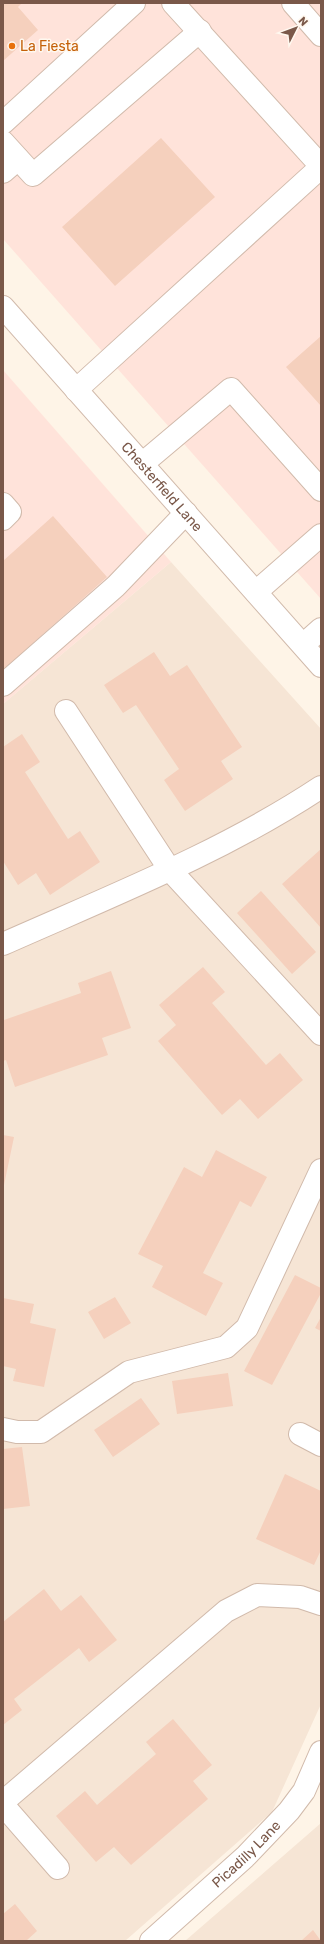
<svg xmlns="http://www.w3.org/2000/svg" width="324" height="1944" viewBox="0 0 324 1944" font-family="Rubik,sans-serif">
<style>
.residential{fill:#f6e5d5}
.commercial{fill:#ffe3da}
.building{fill:#f5d0bd}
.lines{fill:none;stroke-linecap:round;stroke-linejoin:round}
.minor-casing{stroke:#d1baab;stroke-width:24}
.minor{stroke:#fff;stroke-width:22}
.food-dot{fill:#e8710a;stroke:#fff8ef;stroke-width:1.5}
.labels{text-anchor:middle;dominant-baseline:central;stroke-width:3;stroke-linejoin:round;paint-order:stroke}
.food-label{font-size:14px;fill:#c56008;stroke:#fff8ef;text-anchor:start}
.street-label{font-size:14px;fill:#7a5849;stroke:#fff8ef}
</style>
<rect width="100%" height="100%" fill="#fef4e7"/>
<path class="residential" d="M171 562 321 729V1704L272 1812 125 1941H3V704Z
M321 1822V1941H185L321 1823Z"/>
<path class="commercial" d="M3 3H321V599L3 239Z
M3 370 171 562 3 704Z"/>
<path class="building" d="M3 3H22L18 7 38 30 3 61Z
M161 138 215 197 115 286 62 227Z
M321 336V406L286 367Z
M53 516 107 577 3 670V561Z
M154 652 170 676 187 665 242 747 221 761 233 779 185 811 164 780 179 769 136 705 123 713 104 685Z
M22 734 40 762 25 772 68 839 80 831 100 862 50 895 36 873 18 885 3 861V747Z
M321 849V928L282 884Z
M261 891 316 952 292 974 237 913Z
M203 967 225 992 212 1003 266 1065 280 1053 303 1080 258 1119 240 1099 222 1115 158 1041 176 1025 159 1005Z
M111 971 131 1028 102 1038 108 1055 15 1087 6 1060 3 1061V1016L4 1020 81 993 78 983Z
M3 1135 14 1137 4 1185H3Z
M216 1150 267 1177 251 1207 240 1201 203 1273 223 1283 206 1316 152 1287 163 1266 138 1254 184 1167 202 1177Z
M295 1275 321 1288V1293L272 1385 244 1371Z
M115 1297 131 1323 104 1339 88 1312Z
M3 1298 34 1304 30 1323 56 1329 44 1387 13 1381 16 1369 3 1366Z
M321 1317V1331L315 1328Z
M228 1373 233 1406 177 1414 172 1381Z
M141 1398 160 1424 113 1457 94 1430Z
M22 1447 30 1506 3 1509V1449Z
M285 1474 321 1491V1550L314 1565 256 1539Z
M44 1589 61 1611 81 1595 117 1640 89 1662 79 1648 14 1699 22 1710 3 1725V1622Z
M173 1719 212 1765 193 1781 208 1799 131 1865 114 1847 96 1862 56 1816 85 1791 97 1805 156 1754 146 1742Z
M15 1904 37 1931 26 1941H3V1914Z
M313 1930 321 1941H301Z"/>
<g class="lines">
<g class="minor-casing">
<g id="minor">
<path d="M173 3 321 166"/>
<path d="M293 3 321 35"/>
<path d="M3 123 134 3"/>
<path d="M3 142 33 175 200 31"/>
<path d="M3 172 18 159"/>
<path id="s1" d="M3 307 321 666"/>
<path d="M76 390 321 167"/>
<path d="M142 464 231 389 321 490"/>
<path d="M3 504 10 512 3 519"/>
<path d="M256 592 321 535"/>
<path d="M303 645 321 629"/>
<path d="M3 685 116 586 186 513"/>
<path d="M66 711 170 870 321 1034"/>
<path d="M3 944C111 896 223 852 321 787"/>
<path d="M3 1429 17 1432H41L129 1372 226 1347 247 1328 321 1170"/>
<path d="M300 1434 321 1445"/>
<path d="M3 1802 226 1611 257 1595 300 1597 321 1604"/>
<path d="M3 1805 58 1868"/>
<path id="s2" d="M151 1941 245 1857 289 1811 304 1791 321 1752"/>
</g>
</g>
<use href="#minor" class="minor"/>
</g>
<circle class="food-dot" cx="12" cy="46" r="4"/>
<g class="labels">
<g class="food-label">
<text x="20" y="46">La Fiesta</text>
</g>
<g class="street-label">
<text stroke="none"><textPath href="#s1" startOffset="240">Chesterfield Lane</textPath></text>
<text stroke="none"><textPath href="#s2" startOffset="129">Picadilly Lane</textPath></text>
</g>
</g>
<rect width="324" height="1944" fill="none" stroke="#7a5849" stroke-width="8"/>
<g transform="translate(296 28) rotate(48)" stroke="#fff8ef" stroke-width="3" paint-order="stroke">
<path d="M0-3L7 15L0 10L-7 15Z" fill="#7a5849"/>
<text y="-6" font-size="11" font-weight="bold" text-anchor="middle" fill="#7a5849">N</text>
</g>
</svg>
